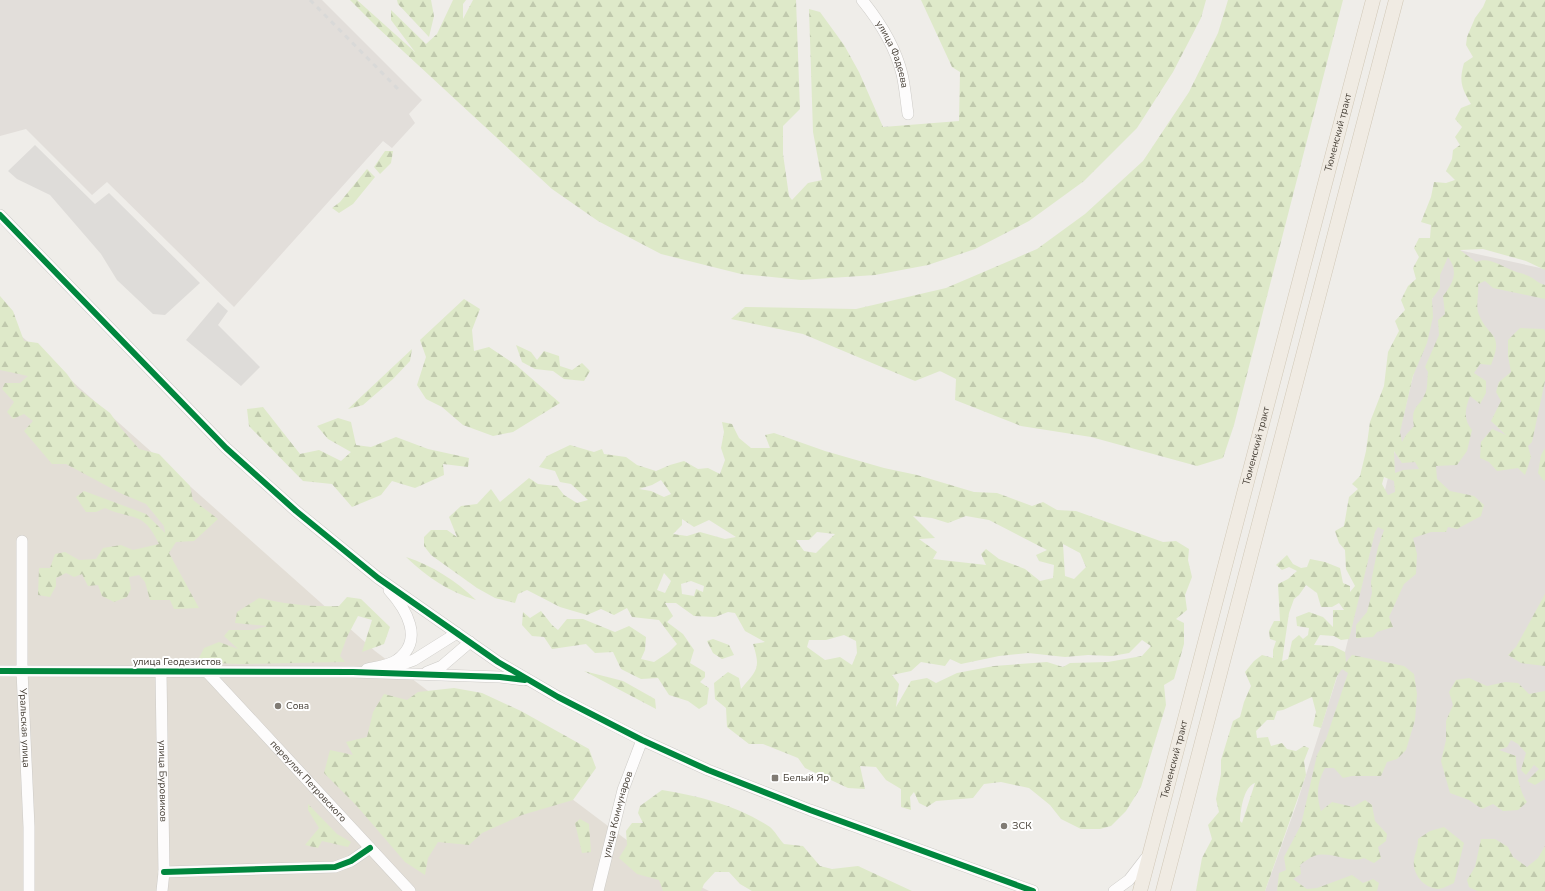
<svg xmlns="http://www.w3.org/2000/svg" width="1545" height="891" viewBox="0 0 1545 891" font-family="'Nunito Sans',sans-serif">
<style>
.residential{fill:#e3ded6}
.industrial{fill:#e2deda}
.forest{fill:url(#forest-firs);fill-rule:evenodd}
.parking{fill:#dedcd9}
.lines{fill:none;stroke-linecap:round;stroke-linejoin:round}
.minor-casing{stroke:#cdcbc7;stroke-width:12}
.major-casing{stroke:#d1c8b7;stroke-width:15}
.minor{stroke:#fdfcfc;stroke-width:11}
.major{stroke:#f0ebe3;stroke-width:14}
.rail{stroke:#d9d9d8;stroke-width:3;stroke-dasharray:5 5;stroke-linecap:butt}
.cycleway-casing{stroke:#fff;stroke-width:8}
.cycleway{stroke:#00873e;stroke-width:6}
.poi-dot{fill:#807b74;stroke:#fff;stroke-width:1.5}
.labels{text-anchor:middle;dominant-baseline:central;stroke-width:4;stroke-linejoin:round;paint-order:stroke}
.street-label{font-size:10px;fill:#453e35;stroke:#fff}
.poi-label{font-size:10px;fill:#453e35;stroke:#fff;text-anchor:start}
</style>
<defs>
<pattern id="forest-firs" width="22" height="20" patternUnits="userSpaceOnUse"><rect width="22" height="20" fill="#dee9c9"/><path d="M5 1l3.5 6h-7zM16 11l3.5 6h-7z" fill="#c0c9ad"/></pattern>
</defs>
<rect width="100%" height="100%" fill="#efede9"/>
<path class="residential" d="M0 317 375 651 632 844 653 863 709 891H0Z"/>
<path class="industrial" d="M0 0H322L422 100 409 114 415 123 392 148 383 141 234 307 107 182 92 195 26 129 0 136Z
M1445 247 1545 269V891H1265L1297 803 1345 652Z"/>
<path class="forest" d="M350 0H357L415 52 391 20V10L426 44 437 34 453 0H466L463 4V19L473 0H796L800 109 783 126V154L789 196 792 200 808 183 822 180 813 132 809 9 820 12 844 45 859 72 883 127 959 121 960 72 952 67 921 0H1206L1201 18 1173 72 1137 128 1084 181 1029 221 975 249 928 265 875 275 801 280 741 274 661 254 598 221 552 189 377 27Z
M397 0H431L434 16 429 37 398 4Z
M1228 0H1343L1234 425 1223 458 1197 466 1091 437 1021 426 955 400 956 379 940 371 915 381 803 334 731 319 745 307 856 309 946 288 1037 249 1085 214 1143 161 1189 92 1218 33Z
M1486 0H1545V270L1526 261 1483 249 1460 250 1476 262C1489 256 1501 266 1514 271 1518 273 1522 273 1526 275 1533 277 1537 283 1545 285V299L1493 288 1485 281 1478 284C1479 293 1476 305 1478 312 1487 339 1505 330 1491 365L1480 364 1474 373 1486 381V393L1480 404 1470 396C1465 409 1463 419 1472 430L1467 451 1457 465 1436 466 1437 479 1450 491 1474 496 1484 505 1481 516 1457 529 1448 527 1446 532H1431L1413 538 1417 554 1416 574 1404 584 1389 617 1393 627 1377 632 1373 637 1356 638V625L1367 612 1372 593 1371 582 1378 547 1384 530 1378 527 1375 532 1349 639 1341 640 1334 636 1320 635 1314 645 1333 646 1345 652 1346 662 1352 655 1404 666 1414 674 1417 694 1415 720 1406 750 1397 759 1387 762 1381 776H1352L1343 778 1334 768H1325C1317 783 1316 795 1321 811L1332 802 1353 807 1365 800 1372 805 1375 821 1387 834 1386 841 1378 847 1381 858 1374 863 1364 858C1349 864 1330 850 1314 856 1309 858 1304 862 1300 865L1301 874 1293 879 1307 889 1317 888 1352 875 1363 883 1373 879 1379 883 1377 891H1277L1279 873 1286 870 1284 857 1301 825 1317 755 1326 739 1348 673 1342 669 1337 676 1321 728 1313 726 1316 712 1312 697 1283 710 1277 711 1274 720H1267L1256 731 1257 738 1268 737 1271 746 1282 743 1287 749 1296 751 1304 746 1309 748 1304 761 1306 775 1265 891H1196L1202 858 1212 839 1208 825 1219 812 1216 799 1221 774V760L1233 721 1240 717 1244 702 1251 686 1245 672 1254 661 1262 655 1273 658V650L1276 641 1270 639 1269 631 1274 621H1280L1278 584 1288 579 1297 571 1289 567 1282 570 1276 565 1287 555 1293 564 1301 568 1307 567 1310 559 1325 562 1340 568 1343 583 1350 586V592L1355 586 1346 569 1345 550 1339 543 1335 531 1344 526 1349 497 1358 489 1352 484 1360 476 1366 451 1370 422 1384 386 1388 352 1399 331 1395 321 1405 310 1401 300 1408 286 1416 279 1413 268 1419 257 1414 248 1419 238H1430L1431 225 1421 222 1431 197 1434 182 1446 183 1455 180 1446 171 1452 159 1453 150 1460 145 1455 137 1462 127 1455 119 1461 108 1471 104C1461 87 1459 81 1464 63L1473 57 1466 45 1467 37 1475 18 1483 7ZM1448 257C1459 272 1453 283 1443 296L1445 314 1438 320 1439 335 1425 367 1428 372C1427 378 1428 388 1425 394 1419 408 1410 406 1414 426L1406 435 1402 442 1400 432 1413 376 1427 343 1433 317 1432 299 1440 288V275ZM1394 451 1402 463 1415 462 1419 469 1403 470 1395 473ZM1384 477 1394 481 1395 492 1388 495 1382 484ZM1306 585 1317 593 1321 607H1332L1339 603 1344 610H1333V627L1323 617 1309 612 1296 617 1297 626 1309 628 1308 635 1303 639 1299 635 1292 641 1288 659 1282 661 1289 613 1294 599 1299 595ZM1255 783 1242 823 1240 821C1241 809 1243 788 1255 783Z
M385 151H393L391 163 380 174 374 167Z
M367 169 375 177 353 204 339 213 332 208 340 202Z
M0 296 13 311 24 341 38 343 67 374 77 388 110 413 120 427 139 449 159 454 190 486 193 500 218 519 194 541 176 542 169 553 199 608 174 609 170 600H150L145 582 139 575 129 577 131 589 127 597 114 602 102 596 98 585 88 586 82 574 74 577 66 573 56 578V586L50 597 38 595 39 568H50L55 554 65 552 79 560 96 559 103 548 121 545 133 550 159 544C143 510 134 521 105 508L96 512H86L76 497 84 491 146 514 165 533 164 526 146 504 120 493 66 464H52L24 431 33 421 24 414 13 419 7 412 14 402 2 389 5 383H20L28 376 0 370Z
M464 299 480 309 472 330 474 351 489 347 516 365 560 403 513 432 493 436 463 425 442 407 426 399 417 385 426 357 420 340Z
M1520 328 1544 329 1545 332V381L1532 442 1528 446 1531 457 1525 475 1518 468 1497 471 1489 462 1480 458 1481 442 1492 429 1506 435 1491 421 1501 401 1496 392 1499 382 1511 372 1508 356V340Z
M516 345 531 352 537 360 544 351 559 356 560 366 572 370 582 363 590 371 584 381 564 379 553 371 535 369 522 362Z
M412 349 410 361 393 379 363 405 348 409Z
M263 407 300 454 319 450 341 461 351 452 328 439 317 426 338 418 351 422 356 445 371 447 396 437 428 449 469 458 468 467 443 464 444 475 415 488 392 481 381 495 352 507 332 484 303 481 249 426 247 409Z
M722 422 732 424 739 438 751 448H770L765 435 774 433 825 451 884 468 917 475 974 492 997 493 1032 506 1043 502 1057 510 1076 511 1163 542 1176 541 1189 549 1188 560 1192 577 1185 595 1187 610 1176 619 1184 623V644L1174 679 1164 685 1166 705 1141 787 1126 811 1111 826 1100 829H1081L1061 819 1050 805 1029 788 1001 782 984 784 973 798 936 801 927 807 919 803 914 792 910 797 911 810 901 807V789L886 780 876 767 860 766 865 789 848 788 805 768 798 758 763 744H749L727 727 726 708 715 699 714 683 728 672 739 678 741 689C757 670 761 669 753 644L765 642 745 631 735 613 728 612 715 617 694 616 676 603H665L673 616 667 622 683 634 694 650 690 663 705 672V677L700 682 709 688 707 704 699 709 688 701 669 695 658 678 641 679 621 669 613 652 595 653 586 644 552 649 544 637 532 636 522 625 523 612 530 618 541 611 552 625 558 630 567 619H583L615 632 629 626 646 637 645 650 641 659 654 662 669 652 677 644 659 620 632 617 627 608 614 615 601 609 587 615 560 607 527 590 518 594 515 603 495 598 477 588 431 555 424 546V537L431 530H447L457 537 449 517 461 506 477 504 491 489 500 502 529 478 538 484 557 486 564 495 577 503 588 500 571 484 560 482 555 471 539 467 547 456 570 445 594 452 602 449 604 454 626 457 637 465 656 471 670 465 684 461 698 469 708 468 720 474 725 460 721 448 724 432ZM661 480 671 494 664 497 651 491 639 489 652 485ZM913 516 932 518 948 523 966 516 989 520 1047 550 1036 555 1039 561 1054 565 1053 578 1040 581 1025 569 999 559 986 549 981 554 986 565 933 559 937 552 919 539 935 538ZM682 519 694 527 709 520 736 537 725 539 700 532 687 536 673 534 682 525ZM817 532 835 534 816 553 804 551 796 540H809ZM1063 544 1080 553 1086 567 1074 579 1065 576ZM664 573 671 581 665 593 657 590ZM691 581 704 586 703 592 696 589 694 596 682 594 681 584ZM844 635 856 641 857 653 852 665 840 657 825 660 807 647 809 640H826ZM1142 640 1151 646 1142 656 1108 662 1070 663 1063 667 1047 662 994 666 957 673 936 683 927 678 911 681 896 707 899 684 892 675 911 671 921 662 945 666 950 659 961 664 999 656 1028 653 1065 657 1088 655 1112 656 1129 653Z
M1545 448V480L1544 481 1538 473 1541 455Z
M406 557C433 566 455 580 476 600 448 591 428 578 406 557Z
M1545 594V666L1521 663 1508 655 1516 647Z
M347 597 361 599 390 627 384 644 362 652 372 620 358 616 347 637 340 656 345 662 238 664 197 662 204 648 219 642 238 649 224 636 229 630H253L267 626 235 623 237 612 259 598C285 604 311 607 339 606Z
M713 639 729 645 734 655 722 659 713 653 707 641Z
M584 671 623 681 655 699 656 709Z
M1469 678 1487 686 1505 682 1518 683 1529 694 1545 691V779L1535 785 1527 781 1539 769 1534 765 1526 775 1521 770 1526 753 1518 744 1511 740 1507 747 1499 750 1516 756C1516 770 1519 791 1527 802L1518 810 1503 811 1493 804 1482 809 1469 800 1450 793 1441 761 1446 740V721L1453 705 1449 692 1456 680Z
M454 688 482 693 521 711 589 749 596 768 573 800 522 815 482 833 469 845 438 842 428 858 425 875 405 862 356 805 324 773 330 750 353 755 346 742 367 737 373 712 384 694 407 700 418 692Z
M662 790C699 796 739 806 770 827 775 831 779 839 784 844L803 846 820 866 832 869 858 866 912 891H752L740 884 729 872H715L704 884 701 891H663L659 880 637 874 619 858 627 845 626 831 632 823H643L638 813 640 806Z
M308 804 337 834 351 842 348 847 322 841 318 848 305 845 319 828 308 810Z
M580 819 589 824 591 852 582 853 575 823Z
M1444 827 1464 843 1454 883C1449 885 1444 888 1439 889 1425 889 1412 875 1414 860 1415 852 1418 849 1418 839L1430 831Z
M1481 839H1495L1508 847 1513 857 1527 867 1538 858 1545 846V891H1477L1469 887 1467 880 1475 867Z"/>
<path class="parking" d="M35 145 95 204 109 193 200 283 165 315 153 314 117 280 101 254 50 195 17 179 8 171Z
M218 302 228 311 218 325 260 367 241 386 186 340Z"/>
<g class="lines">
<g class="minor-casing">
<g id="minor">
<path id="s1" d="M862 0C880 22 895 46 902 74 905 87 906 101 908 114"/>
<path d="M0 215 226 448 296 511 378 578 498 662 558 697 642 740 708 770 810 810 1033 891"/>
<path id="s2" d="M22 541V671L29 827V891"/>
<path d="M367 669C376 667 389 666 397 660 425 640 406 609 389 590"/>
<path d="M389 669 414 660 457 633"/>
<path d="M0 671 353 672 500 677 524 680"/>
<path id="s3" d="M161 672 164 872 162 891"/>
<path id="s4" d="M207 672 410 891"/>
<path d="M427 672 442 666 470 642"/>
<path d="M164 872 335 867 351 861 370 848"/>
<path id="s5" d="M598 891 623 790 642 740"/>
<path d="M1114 891 1129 880 1146 858"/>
</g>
</g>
<g class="major-casing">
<g id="major">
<path id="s6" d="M1140 891 1373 0"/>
<path d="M1163 891 1396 0"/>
</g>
</g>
<use href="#minor" class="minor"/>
<use href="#major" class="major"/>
<path class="rail" d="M310 0 398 89"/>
<g class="cycleway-casing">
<path id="cycleway" d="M0 215 226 448 296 511 378 578 498 662 558 697 642 740 708 770 810 810 1033 891
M0 671 353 672 500 677 525 680
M164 872 335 867 351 861 370 848"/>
</g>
<use href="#cycleway" class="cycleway"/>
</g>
<g class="poi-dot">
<circle cx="278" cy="706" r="4"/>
<rect x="771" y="774" width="8" height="8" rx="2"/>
<circle cx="1004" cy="826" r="4"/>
</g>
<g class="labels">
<g class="street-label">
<text stroke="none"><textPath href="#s1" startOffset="63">улица Фадеева</textPath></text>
<text stroke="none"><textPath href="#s6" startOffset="784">Тюменский тракт</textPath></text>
<text stroke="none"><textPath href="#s6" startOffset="460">Тюменский тракт</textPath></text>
<text x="177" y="662">улица Геодезистов</text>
<text stroke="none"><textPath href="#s2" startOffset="187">Уральская улица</textPath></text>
<text stroke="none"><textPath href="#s6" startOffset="136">Тюменский тракт</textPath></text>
<text stroke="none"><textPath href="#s3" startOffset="109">улица Буровиков</textPath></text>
<text stroke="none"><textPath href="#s4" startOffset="149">переулок Петровского</textPath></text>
<text stroke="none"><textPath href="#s5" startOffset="79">улица Коммунаров</textPath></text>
</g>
<g class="poi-label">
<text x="286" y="706">Сова</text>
<text x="783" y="778">Белый Яр</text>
<text x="1012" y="826">ЗСК</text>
</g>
</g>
</svg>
